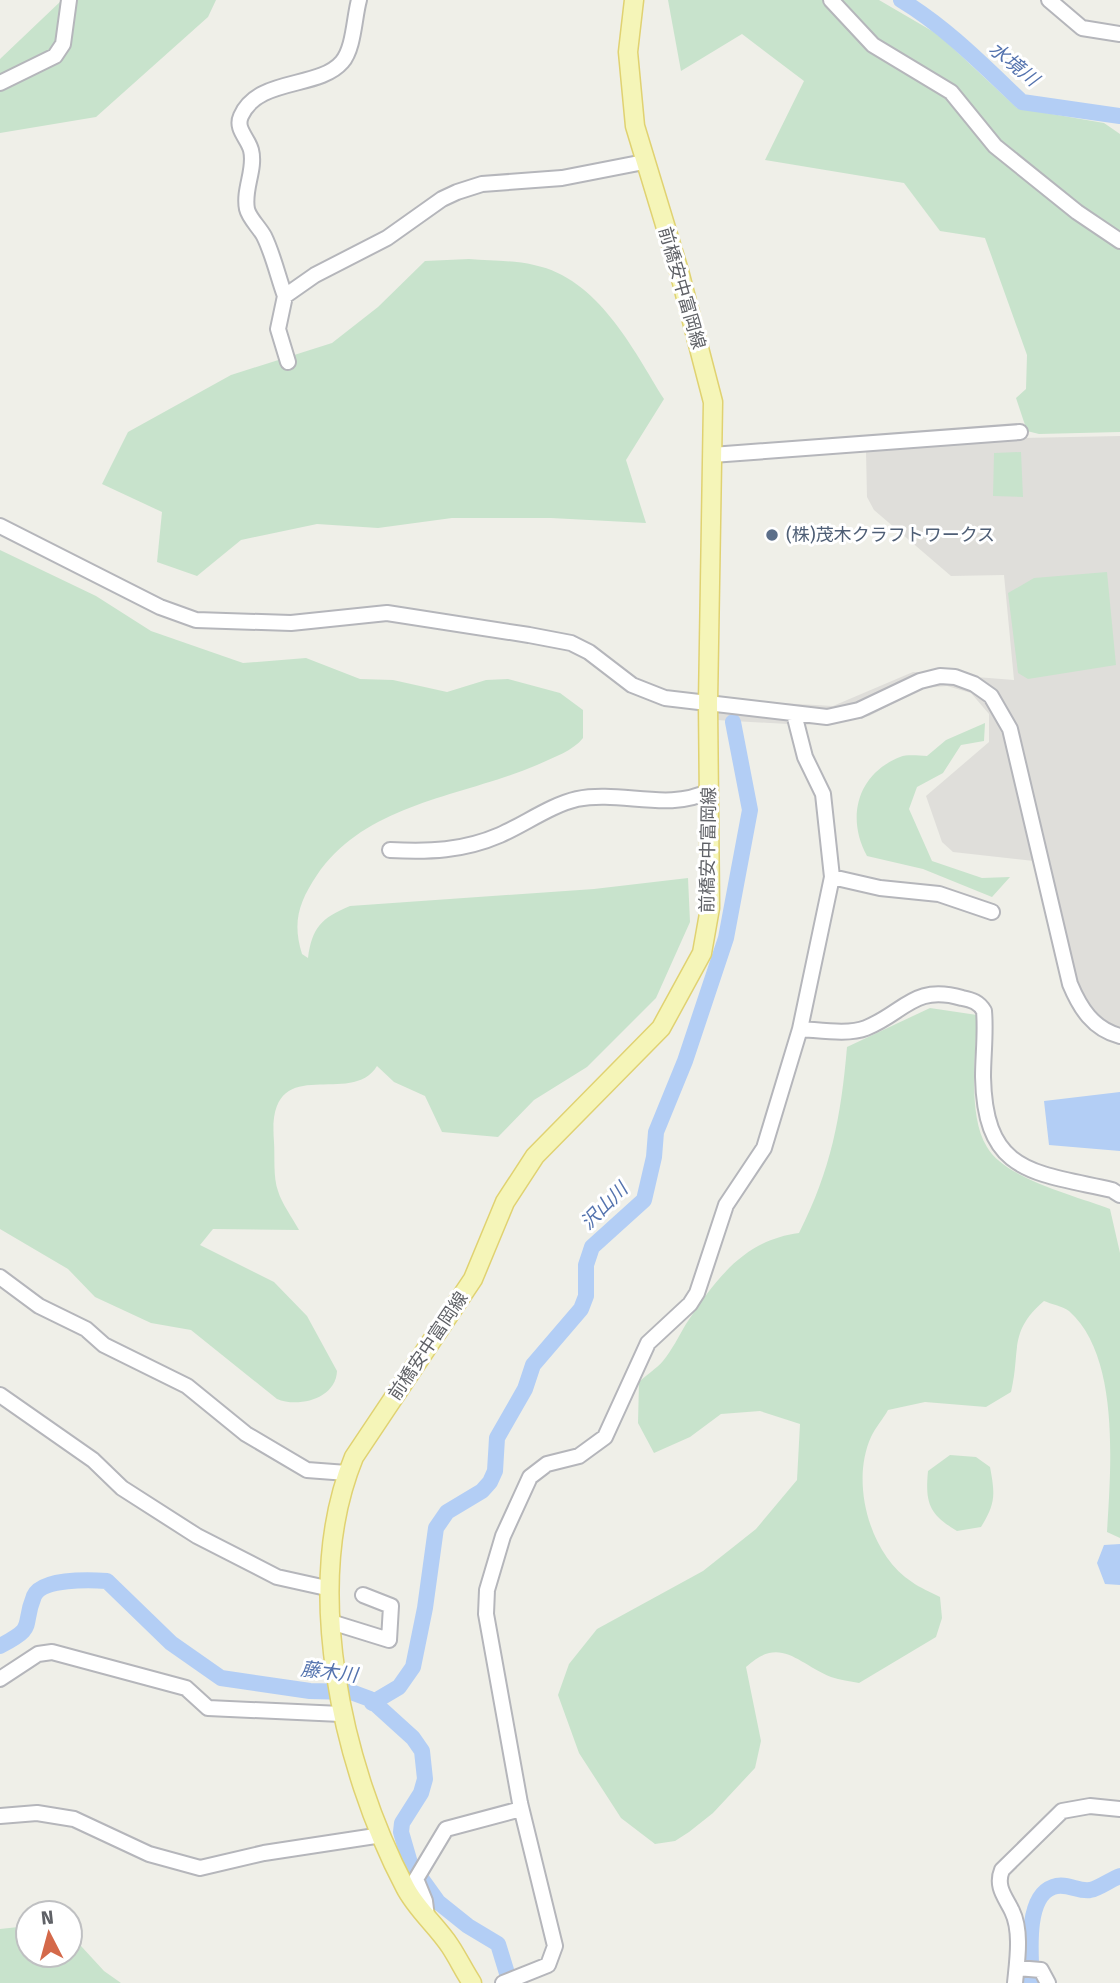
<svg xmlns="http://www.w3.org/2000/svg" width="1120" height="1983" viewBox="0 0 1120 1983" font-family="'Fira Sans','Noto Sans JP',sans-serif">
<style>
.industrial{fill:#dfdeda}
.green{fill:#c8e3cc}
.water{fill:#b3cef5}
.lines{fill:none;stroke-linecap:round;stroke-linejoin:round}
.river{stroke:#b3cef5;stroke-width:16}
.minor-casing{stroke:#b5b6bb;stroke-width:18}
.major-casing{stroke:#e0d271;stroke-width:21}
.minor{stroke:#fff;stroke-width:14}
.major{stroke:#f5f5b8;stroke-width:18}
.service-dot{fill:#5c6f8a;stroke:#fff;stroke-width:2.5}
.labels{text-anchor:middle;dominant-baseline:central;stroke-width:6;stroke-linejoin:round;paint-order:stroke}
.street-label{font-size:18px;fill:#5f6166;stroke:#fff}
.service-label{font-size:18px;fill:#4e5e75;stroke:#fff;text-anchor:start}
.water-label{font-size:19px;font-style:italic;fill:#5473ae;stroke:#fff}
</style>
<rect width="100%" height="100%" fill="#efefe8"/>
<path class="industrial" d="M1120 436V1042L1107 1039 1072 1008 1034 861 953 852 942 842 926 796 989 742V714L971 693 947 686 924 688 869 716 805 725 716 720 724 700 833 706 913 672 1014 680 1004 575 951 576 874 510 867 497 866 451 1022 438Z"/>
<path class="green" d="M62 0H216L208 17 96 117 0 133V59Z
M668 0H879L939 35 1017 108 1104 123 1120 134V432L1039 434 1027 431 1016 398 1026 389 1027 355 985 238 940 231 904 183 765 160 804 81 742 34 681 71Z
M469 259C490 261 513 260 534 265 598 278 633 349 664 399L626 460 646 523 551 518H452L378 528 317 524 241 540 197 576 157 562 162 512 102 484 128 432 231 375 332 343 378 307 425 261Z
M1021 452 1023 497 993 496 994 453Z
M0 550 96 596 151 631 243 663 306 658 360 679 393 680 447 692 486 680 508 679 560 693 583 710V738C573 751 552 758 537 765 462 797 366 803 317 875 299 902 292 922 302 954L308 958C312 928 321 918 350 906L594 889 688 878 690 922 656 998 587 1067 534 1100 498 1137 442 1132 425 1096 394 1082 377 1066C350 1110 266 1047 274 1142 275 1157 273 1177 278 1191 282 1204 292 1217 299 1230L213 1229 200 1245 274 1282 307 1316 337 1371C336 1399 298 1408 277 1399L191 1330 151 1323 95 1297 68 1269 0 1229Z
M1107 572 1116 665 1028 679 1018 673 1008 593 1034 578Z
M985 723 984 741 961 745 943 773 917 787 909 809 932 861 982 878 1010 877 992 897 923 869 867 856C846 818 857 774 900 757 908 754 919 756 927 756L946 740Z
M930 1008 977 1015C976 1051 967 1116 987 1147 1005 1179 1077 1196 1110 1209L1120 1253V1538L1107 1532C1111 1466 1120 1356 1069 1311 1062 1306 1051 1304 1044 1301 1008 1332 1021 1350 1011 1392L986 1407 925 1402 888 1410C883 1419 875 1428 871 1437 850 1483 870 1555 912 1582 920 1588 931 1592 940 1597L942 1618 936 1637 859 1683C850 1681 840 1680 831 1677 797 1663 780 1635 746 1667L761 1741 755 1768 713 1813 689 1832 675 1841 655 1844 621 1818 579 1753 558 1695 569 1664 597 1629 703 1571 756 1529 797 1480 800 1424 760 1411 721 1414 690 1437 654 1453 638 1423 639 1382C646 1375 656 1369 663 1361 672 1350 679 1336 686 1324 715 1280 744 1240 799 1233 831 1170 841 1117 847 1047Z
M950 1455 976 1457 990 1467C995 1494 996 1503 981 1527L957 1531C929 1514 925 1503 928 1471Z
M28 1926V1955H70V1934L104 1971 121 1983H0V1929Z"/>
<path class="water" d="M1120 1092V1151L1049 1145 1044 1101Z
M1120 1544V1585L1105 1584 1097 1563 1104 1545Z"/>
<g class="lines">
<path class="river" d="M901 0C946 27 984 66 1022 102L1120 116
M0 1646C38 1626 21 1628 34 1596 42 1578 91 1580 107 1581L171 1643 221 1678 310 1691 351 1692 370 1699 413 1738 422 1751 425 1779 421 1793 402 1823 401 1832 410 1863 438 1902 468 1926 498 1944 510 1983
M372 1703 399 1687 413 1667 425 1608 436 1528 447 1512 482 1491 490 1482 495 1471 497 1438 525 1389 533 1365 581 1309 586 1296V1265L592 1247 644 1200 654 1157 656 1132 685 1061 726 938 750 810 733 722
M1032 1983C1031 1958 1024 1897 1053 1887 1066 1882 1078 1892 1090 1890 1100 1888 1111 1879 1120 1876"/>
<g class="minor-casing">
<path id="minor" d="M359 0C354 18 354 48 342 62 319 89 258 77 241 116 235 129 248 138 251 150 256 169 243 189 247 209 249 218 259 227 264 236 273 254 278 277 285 296L315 275 387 238 442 199 457 192 482 184 562 178 644 162
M831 0 873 45 951 92 995 146 1077 212 1120 241
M1049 0 1082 28 1120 34
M0 83 55 56 63 44 69 0
M285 296 278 329 288 362
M712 455 1020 432
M0 526 160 607 196 620 291 623 387 613 529 635 571 643 589 652 632 685 665 698 827 717 859 710 920 681 940 676 955 677 974 684 991 696 1010 729 1070 984C1080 1008 1093 1029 1120 1036
M390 850C429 852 463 851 500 835 525 824 551 805 577 799 621 790 668 812 709 791
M832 877 880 888 939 894 992 912
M800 1029C819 1030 849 1035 866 1028 905 1012 914 984 962 998 972 1000 979 1002 984 1011 986 1033 983 1055 983 1077 985 1174 1033 1172 1112 1190L1120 1195
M0 1277 39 1306 86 1329 104 1345 187 1386 246 1434 307 1470 347 1473
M0 1395 93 1460 122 1488 197 1536 277 1577 331 1589
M331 1622 389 1640 391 1606 363 1595
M0 1679 38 1654 52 1652 186 1688 208 1708 341 1714
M0 1816 37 1813 74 1819 149 1854 200 1868 264 1853 382 1835
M427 1917 425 1901 416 1879 446 1829 521 1809
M1017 1968 1041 1970 1048 1983
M503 1983 548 1965 555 1946 520 1803 486 1614 487 1590 503 1536 530 1477 547 1464 579 1456 605 1437 648 1343 690 1304 697 1293 726 1205 764 1148 800 1029 832 877 823 794 805 757 794 714
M1015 1983C1017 1962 1022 1931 1012 1911 1006 1898 995 1887 1002 1870L1062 1811 1090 1806 1120 1809"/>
</g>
<g class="major-casing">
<path id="major" d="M472 1983C464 1971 458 1958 450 1946 437 1926 416 1909 405 1887 342 1767 301 1586 354 1457L473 1279 505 1202 535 1156 661 1028 702 953 710 908 708 703 713 402 679 271 635 126 628 52 634 0"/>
</g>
<use href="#minor" class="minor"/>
<use href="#major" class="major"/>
</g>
<circle class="service-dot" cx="772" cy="535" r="7"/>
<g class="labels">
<g class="street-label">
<text transform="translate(682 288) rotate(74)">前橋安中富岡線</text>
<text transform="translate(708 850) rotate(-89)">前橋安中富岡線</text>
<text transform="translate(428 1346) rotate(-56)">前橋安中富岡線</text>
</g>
<g class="service-label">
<text x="786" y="535">(株)茂木クラフトワークス</text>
</g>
<g class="water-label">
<text transform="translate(1014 64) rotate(39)">水境川</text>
<text transform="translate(604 1206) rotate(-45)">沢山川</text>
<text transform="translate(329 1672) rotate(7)">藤木川</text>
</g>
</g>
<g transform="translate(49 1934) rotate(354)"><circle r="33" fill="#ffffff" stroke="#bfc0c2" stroke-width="2"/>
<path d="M0-5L12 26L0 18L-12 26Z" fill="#d4694a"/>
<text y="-10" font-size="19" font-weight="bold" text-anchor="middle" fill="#5f6166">N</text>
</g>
</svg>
